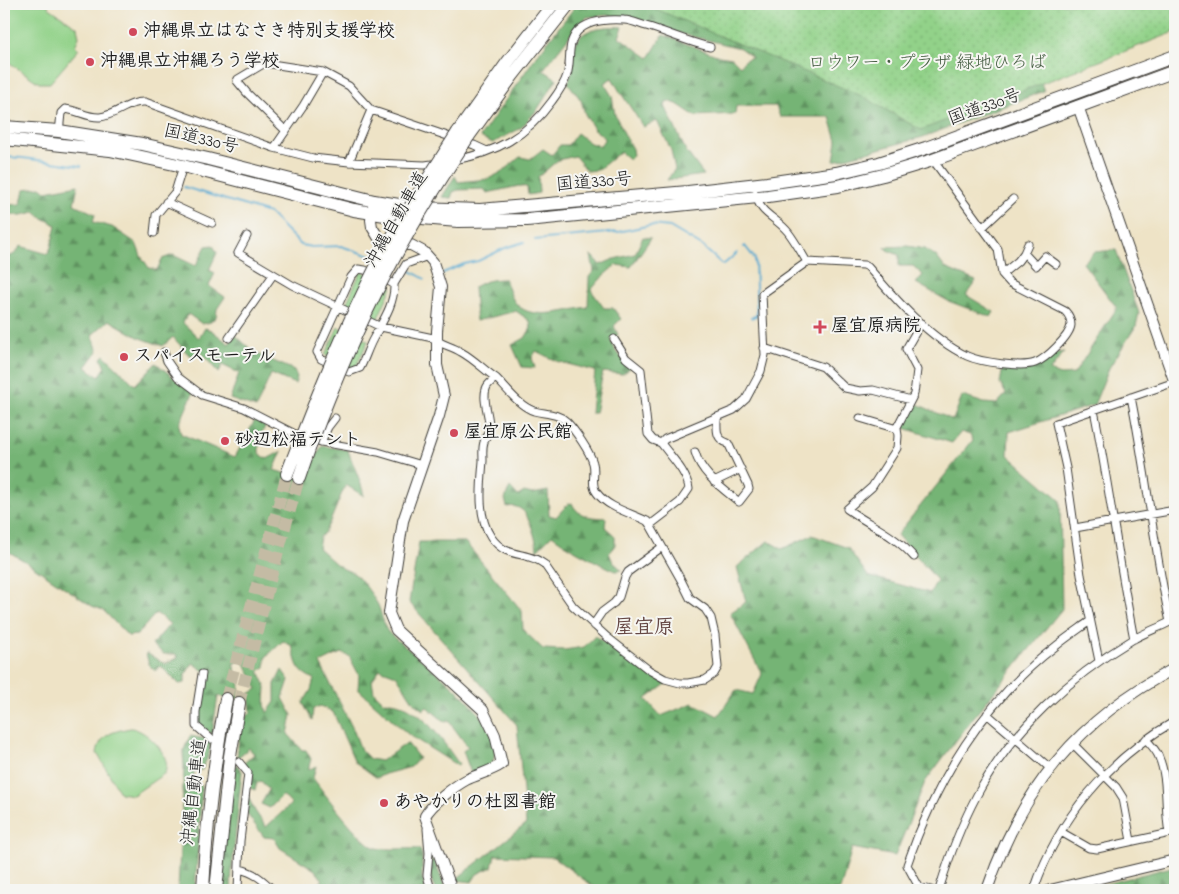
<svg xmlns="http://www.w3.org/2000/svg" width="1179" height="894" viewBox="0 0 1179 894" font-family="'Indie Flower','Klee One',sans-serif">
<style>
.grass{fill:#92d289;stroke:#577752}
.forest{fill:url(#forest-firs);stroke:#486848}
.park{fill:url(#park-dots);stroke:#577752}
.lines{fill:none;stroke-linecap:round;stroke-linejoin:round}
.stream{stroke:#54a9d0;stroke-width:2}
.highway-tunnel{stroke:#c4bba4;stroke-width:12;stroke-dasharray:12 6;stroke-linecap:butt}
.street-casing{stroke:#3c3a36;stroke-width:9}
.secondary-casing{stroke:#3c3a36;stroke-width:12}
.highway-casing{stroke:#3c3a36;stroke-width:14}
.street{stroke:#fff;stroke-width:7}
.secondary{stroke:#fff;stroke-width:10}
.highway{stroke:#fff;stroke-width:12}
.highway-bridge-casing{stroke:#3c3a36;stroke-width:14;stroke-linecap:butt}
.highway-bridge{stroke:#fff;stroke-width:12}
.poi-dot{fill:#d1495b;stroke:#f6f6f2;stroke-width:2}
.labels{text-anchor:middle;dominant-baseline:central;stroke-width:4;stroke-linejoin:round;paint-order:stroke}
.poi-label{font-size:18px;font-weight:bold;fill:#1c1c1c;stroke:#f6f6f2;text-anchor:start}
.park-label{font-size:18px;fill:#455c42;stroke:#f6f6f2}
.street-label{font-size:18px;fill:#1c1c1c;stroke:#f6f6f2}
.quarter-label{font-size:20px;font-weight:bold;fill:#664845;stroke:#f6f6f2}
</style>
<defs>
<pattern id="forest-firs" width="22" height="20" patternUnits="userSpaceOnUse" patternTransform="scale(1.25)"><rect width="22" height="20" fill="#75b475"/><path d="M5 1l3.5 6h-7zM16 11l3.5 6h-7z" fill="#5f925f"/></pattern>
<pattern id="park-dots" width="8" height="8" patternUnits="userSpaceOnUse" patternTransform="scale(1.25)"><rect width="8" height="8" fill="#92d289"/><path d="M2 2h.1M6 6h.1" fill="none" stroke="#7db476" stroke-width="1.8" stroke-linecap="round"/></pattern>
</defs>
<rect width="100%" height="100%" fill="#f6f6f2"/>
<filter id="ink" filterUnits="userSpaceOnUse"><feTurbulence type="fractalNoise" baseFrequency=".02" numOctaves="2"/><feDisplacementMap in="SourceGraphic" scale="10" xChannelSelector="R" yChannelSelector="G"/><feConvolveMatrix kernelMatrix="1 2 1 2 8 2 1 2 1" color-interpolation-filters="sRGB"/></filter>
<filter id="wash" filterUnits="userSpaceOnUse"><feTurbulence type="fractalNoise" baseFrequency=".0096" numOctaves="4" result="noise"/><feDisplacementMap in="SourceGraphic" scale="20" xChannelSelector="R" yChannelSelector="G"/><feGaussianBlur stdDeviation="1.12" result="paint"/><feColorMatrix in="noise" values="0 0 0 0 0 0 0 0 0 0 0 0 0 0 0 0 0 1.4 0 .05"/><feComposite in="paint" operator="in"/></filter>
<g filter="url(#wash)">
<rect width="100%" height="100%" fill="#eee3c6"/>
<path class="grass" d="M4 4H49L48 7 77 27 79 37 75 46 79 49 50 83H39L4 59Z
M361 271 392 287 377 320 346 304Z
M338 327 368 341 355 369 325 355Z
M131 728C145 730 162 747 166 761 167 765 166 770 165 773L133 795 120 793 97 753C100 734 114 731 131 728Z"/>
<path class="forest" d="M577 4H682L1040 80 1044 91 923 137 834 161 837 141 830 117H780L776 106H736L735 114 695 116 677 104 667 101 665 106 686 151 704 175 667 180 675 169 671 150 657 121 643 127C633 110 621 95 612 78L604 83 612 96 615 115 632 149 633 156 629 159 620 152 598 170 587 171 575 156 558 160 538 177 539 193 528 195 527 187 519 186 487 193 484 189 458 190 453 192 451 198 442 197 455 176 458 182 488 179 502 172 520 157 530 159 543 149 552 155 560 145H568L577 133 590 143 600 146 605 138 594 129 585 114 581 100 568 83C570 78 572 73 572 68 573 63 571 57 572 52 578 27 602 26 623 27L619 37 649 58 663 35 719 56 732 58 740 66 745 60 752 57 740 48 679 33 639 20 608 15 587 17 572 33 543 70 557 79 537 110 521 128 493 143 480 137 535 58Z
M78 185 74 204 95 214 93 222 112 227 136 243 141 256 149 268 157 270 162 259 173 255 196 266 206 246 213 245 217 253 209 270 215 273 209 286 225 297 217 309 216 317 211 322 202 324 188 314 183 323 199 338 205 328 211 330 229 344 235 335 255 353 294 370 297 377 295 384 271 374 256 408 230 399 239 373 222 365 219 373 200 352 192 356 187 353 173 337 163 346 138 337 109 320 92 335 98 351 86 367 99 377 105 368 101 358 104 355 135 385 156 363 193 393 179 425 181 434 235 457 255 420 265 426 259 441V453L267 459 282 451 274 470 303 479 322 446 348 450C353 466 361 480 364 496L346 485C339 496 329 531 320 537L318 548C326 554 333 563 342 568 347 571 354 572 358 577 365 584 373 596 378 605 382 614 383 627 389 633 415 658 521 725 489 768L471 773 463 751 468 747 448 720 445 722 427 707 423 710 415 704 396 675 380 669 372 680 374 692 384 702C389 702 395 702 400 704 427 715 443 742 459 764L458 766 409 735 358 689 359 675 349 656 341 653 320 663 353 729 361 750 370 759 381 761 407 743 419 758 411 767 385 774 377 778 355 762 333 712 320 706 313 709 312 720 303 703 311 690 314 679C296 671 297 664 292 646L283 641 266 657 265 667 259 671 266 687 265 704 267 713 275 702V684L282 670 289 680 283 698 292 715 288 734 302 750H306L311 759 308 770 316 766 313 778C323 792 362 844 376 848 386 850 409 848 420 849L422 855V878L426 890H311L323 880 315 870 280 848 274 838 264 837 247 814 248 797 255 811 266 827 291 804 283 795 270 808 261 804 269 790 261 781 257 783 255 790 250 788 251 772 244 763 254 754 249 748 237 758 240 724 251 712 249 694 257 689 243 659 233 664 240 685 238 699 218 696 212 734 198 725C198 707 202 691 209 675L193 663 185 675V683L179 684 161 666 155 671 149 665 146 653 165 664 178 658 176 654H164L152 645 170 624 156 613 137 635 128 636 103 610 92 606 28 563 4 549V256C12 257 17 254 20 246L48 254 51 247 56 225 41 217 35 212C21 215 16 218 4 211V205L21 204 24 189 41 187 46 191Z
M643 237 651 238 631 267 616 265 604 275 591 290 604 308H613L621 319 614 326 618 335 610 339 616 352 631 367 623 374 603 372 595 413H591L595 371 556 361 536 351 532 358 535 368 522 367 512 345 525 338 531 328 530 321 516 311 476 321 474 287C484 281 492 279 505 279 508 286 510 295 514 301 529 323 566 310 588 307L589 277 594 271 591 255 600 265 614 259 635 254Z
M907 246 925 249 936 256 945 268 976 281 966 295 994 312 991 317 948 301 916 283 923 275 913 266H899V255L887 250 885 247Z
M1116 250 1139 313 1136 326 1109 368 1094 405 1009 432 1008 455 1060 500 1062 609 973 718 925 782 895 856 852 848 840 890H598L553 857 495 855 492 867 477 874 472 882 455 880 526 824 517 725 409 602 419 542H465L522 611 523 630 543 649 564 650 584 647 595 636 666 684 646 699 661 716 693 703 718 716 736 690 753 694 762 674 730 613 746 602 737 567 768 541 782 549 812 535 848 548 868 576 930 593 937 580 897 535 973 440 970 435 961 432 952 443 904 428 905 422 917 404 953 420 962 396 984 403 997 404 1006 394 1000 383 1003 367 1042 362 1056 353 1064 352 1050 371 1060 375 1074 374 1117 308 1083 263 1094 252Z
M510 487 518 496 524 492 532 494 548 491 549 515 556 517 568 504 572 503C578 518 593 517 606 518L605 527 615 536V545L609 553 613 562 622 570 616 571C593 561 572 550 552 535L537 550C537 541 529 515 522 510 517 506 513 506 507 507L505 499Z
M190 736 211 740 209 754 202 770H194L193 783 202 786 195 890H178L184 767 183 752Z
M236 764 242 771 232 868 231 890H222L225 838Z
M431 860 435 862 446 890H435L430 875Z
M1175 866V890H1082Z"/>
<path class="park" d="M644 4H1175V32L921 130 862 96Z"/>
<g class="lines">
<path class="stream" d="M4 157 23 158 81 166
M184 187 269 213 301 245 312 247 341 246 376 258
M535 240 618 232 651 225 670 227 702 246 723 265 737 253
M744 247 745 246 755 259 757 315 751 318
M407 269 425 279
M443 273 464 264 478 261 505 248 524 242"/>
</g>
</g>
<g filter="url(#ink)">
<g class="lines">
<path class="highway-tunnel" d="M226 699 287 474
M239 703 269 584 299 478"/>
<g class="street-casing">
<path id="street" d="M371 110 474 145 487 151
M286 131 247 93 237 81 238 79 265 63 323 72 349 86 371 110 349 162
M59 133 61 113 65 109C77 110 88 118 100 117 117 115 128 101 145 102L274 148 313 158 349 162 425 165 439 163
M274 148 303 106 323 72
M454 160C496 153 527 136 552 101 558 93 564 85 567 75 572 60 566 45 577 32 588 20 609 19 624 20 631 20 639 24 646 26 667 32 688 42 710 47
M756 194C759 214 776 217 788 232 795 241 801 252 807 262
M166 202 212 223
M982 228 1013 199
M154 233 156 215 175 192 183 166
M247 236 238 253 292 285 381 327 433 338C441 345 452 346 461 352 474 359 484 370 496 378 492 381 487 384 486 389 482 401 490 416 489 428 489 433 485 437 484 442 482 448 483 455 483 461 481 485 477 516 491 537 507 560 526 550 544 564L573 606 607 637 649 670 665 679 680 683H688L705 680 714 674 718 667 715 635 711 618 705 609 690 598 681 580 650 525 680 502 689 489C687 472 671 457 661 443L665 439 734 410 746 399 761 371 765 355 762 294 807 262 864 265 868 267C895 299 929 338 967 356 980 362 1022 368 1035 363 1046 359 1070 336 1071 325 1071 319 1068 314 1065 311L1010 283 1002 274 998 249 933 160
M1024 253 1028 244
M1002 274 1018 261 1024 253 1036 266 1045 256 1056 264
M394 284C395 304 382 322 373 339 368 348 365 359 360 368L349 372 321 359 317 352 351 277 358 269 365 270 394 284 406 264 428 256
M229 338 273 275
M614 339 626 358 641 370 648 434 653 440 661 443
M764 348 823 367 845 388 860 391 873 390 911 400 914 394 917 370 906 349 921 323
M164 352 167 361 178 377 202 395 244 408 295 434 321 442 378 452 422 465
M496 378C507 389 519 406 534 411 545 414 557 413 566 421 575 430 590 452 593 463 596 473 590 485 597 493 608 508 631 513 647 521L650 525
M911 400 897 427 898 436 897 448 872 487 847 509C871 526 895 535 914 557
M1094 410C1109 486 1119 563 1134 639
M860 418 897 429
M321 442 328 427 335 418
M695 452C701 474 722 488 739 502L749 489 748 485 728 443C715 439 717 430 717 418
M714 482 741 469
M1075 528 1175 510
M593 625 602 612 614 603 619 597 625 577 628 572 662 547
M1099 661 1081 575 1066 468 1056 423 1175 382
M202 674 196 712V726L211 739
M987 714 1050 768
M1146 739C1150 744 1155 749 1158 755 1169 779 1164 808 1169 833
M1072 743 1116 787 1123 798 1131 841
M427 829 429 853 427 875 431 890
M1061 832 1089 848 1097 849 1175 832
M239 869C254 872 263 880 273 890
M238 890 240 841 248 773 239 762
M931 890 919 887 907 865C936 780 984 701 1056 646 1067 637 1079 629 1090 621
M939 890C949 857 961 825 977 795 1012 730 1070 677 1132 640 1144 633 1158 628 1170 622 1154 548 1146 472 1131 397
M1034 890C1058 818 1110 758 1175 721"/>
</g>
<g class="secondary-casing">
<path id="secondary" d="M1078 106 1175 383
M373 207 371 220 372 227 380 240 389 245H411L424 252 433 262 441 287 437 331V365L444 396 439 416 403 521 389 613 396 630 483 710 495 735 502 764C490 772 478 774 466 780 453 787 432 804 425 816L452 890
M987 890C1022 787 1079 719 1175 668
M1050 890 1175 860"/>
</g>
<g class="highway-casing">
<path id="highway" d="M4 127 59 131 142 144 208 159 374 201 418 208 480 210 688 192 767 183 836 173 879 163 926 148 1175 56
M458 132 507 63 553 4
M468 137 513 75 569 4
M4 139 110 150 183 166 354 210 385 215 458 221 527 220 768 196 838 186 883 175 933 160 1175 71
M287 474 299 443
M299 478 310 446
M203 890C206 826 214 763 226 699
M216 890 230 756 239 703"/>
</g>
<use href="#street" class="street"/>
<use href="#secondary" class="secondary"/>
<use href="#highway" class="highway"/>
<g class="highway-bridge-casing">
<path id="highway-bridge" d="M299 443C327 371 357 299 395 232 415 198 437 165 458 132
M310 446C332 388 356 330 385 275 410 227 439 182 468 137"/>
</g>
<use href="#highway-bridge" class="highway-bridge"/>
</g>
</g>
<g class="poi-dot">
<circle cx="133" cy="32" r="5"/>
<circle cx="90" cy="62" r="5"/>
<path d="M817.5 319.5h5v5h5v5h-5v5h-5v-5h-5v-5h5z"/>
<circle cx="124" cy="357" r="5"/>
<circle cx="454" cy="433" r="5"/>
<circle cx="225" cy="441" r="5"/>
<circle cx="384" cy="803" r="5"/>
</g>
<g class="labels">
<g class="poi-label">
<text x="143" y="32">沖縄県立はなさき特別支援学校</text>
<text x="100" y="62">沖縄県立沖縄ろう学校</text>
<text x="831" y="327">屋宜原病院</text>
<text x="134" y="357">スパイスモーテル</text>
<text x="464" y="433">屋宜原公民館</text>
<text x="235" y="441">砂辺松福テント</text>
<text x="394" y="803">あやかりの杜図書館</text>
</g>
<g class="park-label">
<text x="927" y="64">ロウワー・プラザ 緑地ひろば</text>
</g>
<g class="street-label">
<text transform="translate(985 108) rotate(-20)">国道330号</text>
<text transform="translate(201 140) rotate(13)">国道330号</text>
<text transform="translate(594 183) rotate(-5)">国道330号</text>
<text transform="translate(397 220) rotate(-60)">沖縄自動車道</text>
<text transform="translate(195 792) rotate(-83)">沖縄自動車道</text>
</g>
<g class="quarter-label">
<text x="644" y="628">屋宜原</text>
</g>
</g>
<rect width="1179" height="894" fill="none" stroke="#f6f6f2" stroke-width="20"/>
</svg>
